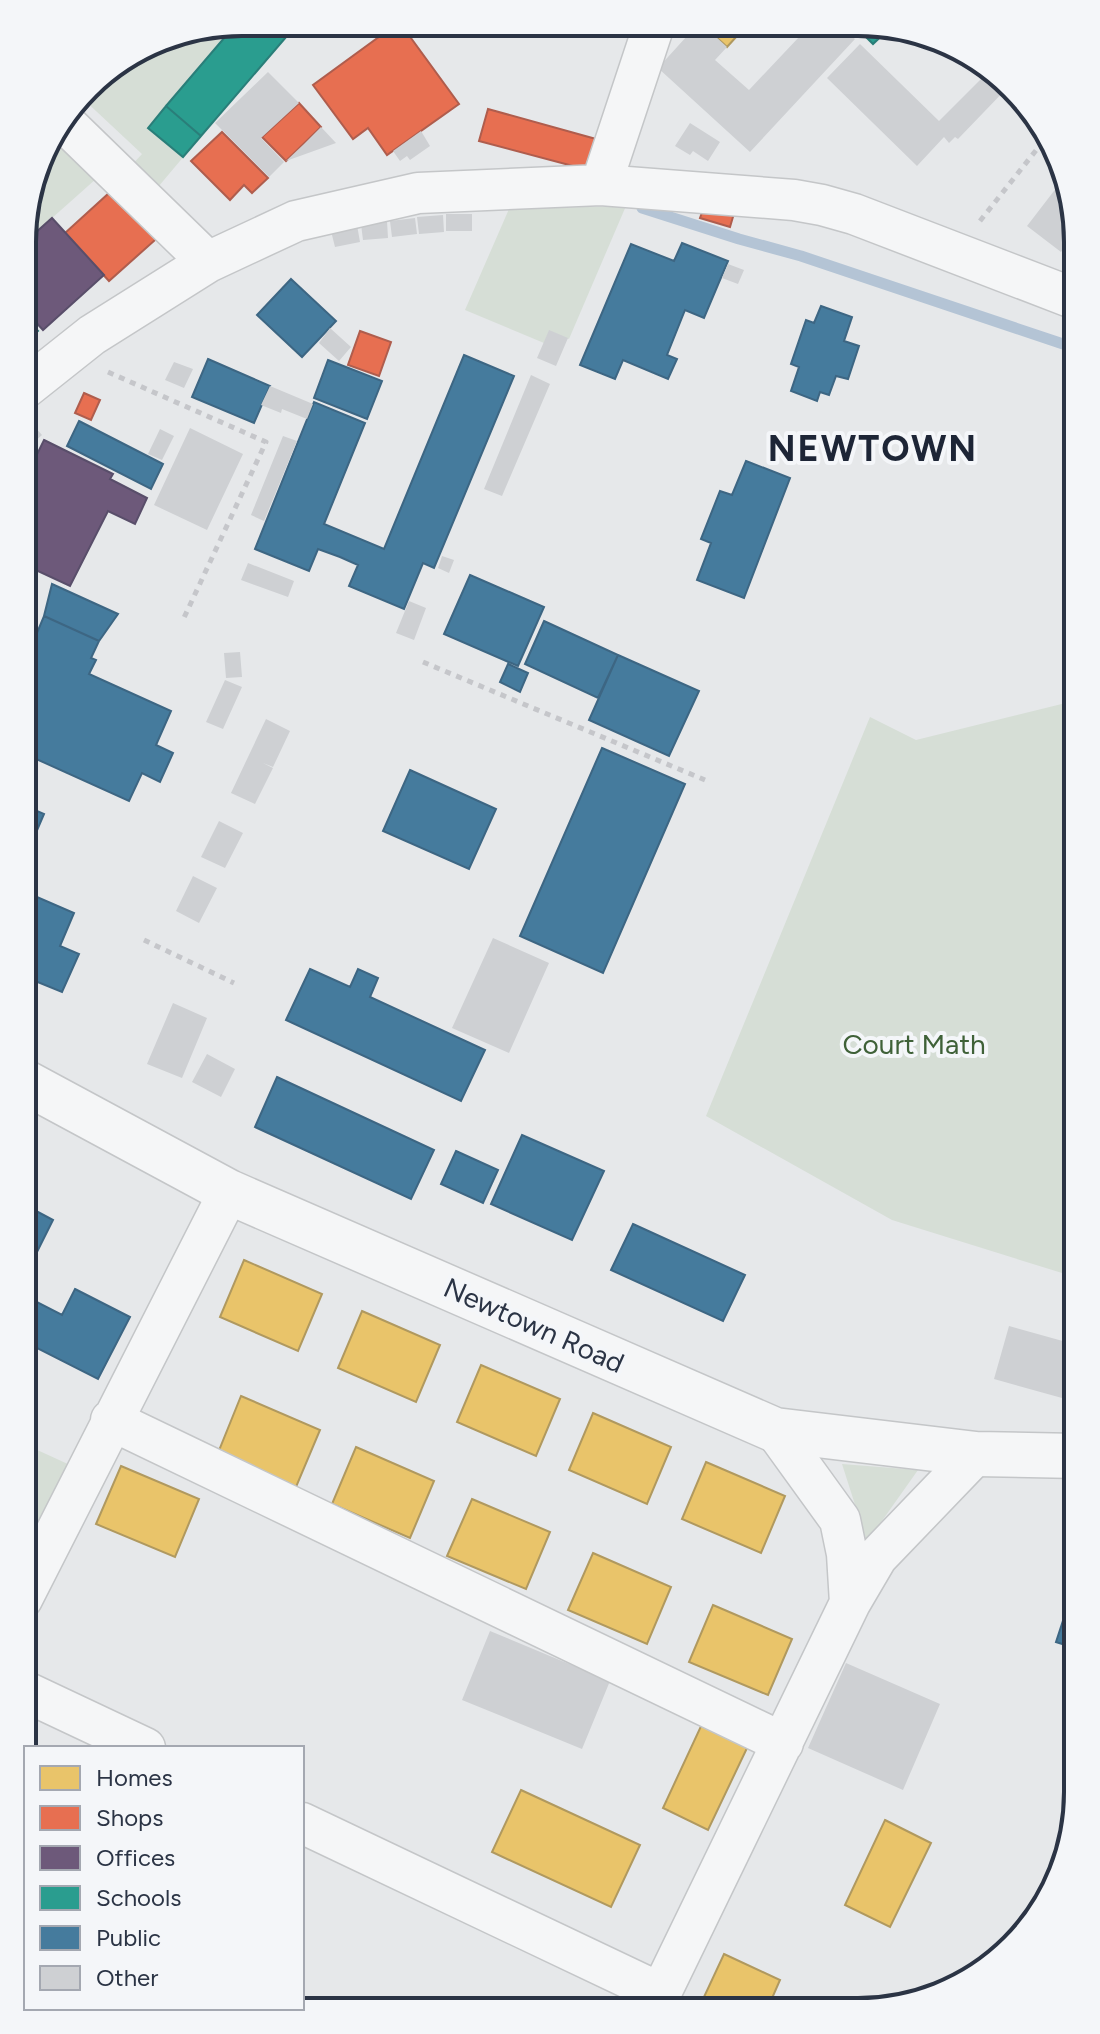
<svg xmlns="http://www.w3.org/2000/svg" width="1100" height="2034" viewBox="0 0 1100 2034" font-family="Figtree,sans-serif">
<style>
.green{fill:#d6ded6}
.homes{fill:#e9c46a;stroke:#b0995f;stroke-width:2}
.shops{fill:#e76f51;stroke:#af5d4d;stroke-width:2}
.offices{fill:#6d597a;stroke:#594e6a;stroke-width:2}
.schools{fill:#2a9d8f;stroke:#2a7e79;stroke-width:2}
.public{fill:#457b9d;stroke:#3d6683;stroke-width:2}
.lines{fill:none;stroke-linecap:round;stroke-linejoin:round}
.stream{stroke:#b4c4d5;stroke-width:11}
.building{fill:#ced0d3}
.minor-casing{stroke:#c4c6c8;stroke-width:43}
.tertiary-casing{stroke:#c4c6c8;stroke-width:47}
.path{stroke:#c5c6ca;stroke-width:5;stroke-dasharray:6 6;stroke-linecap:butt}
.minor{stroke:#f5f6f7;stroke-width:40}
.tertiary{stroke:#f5f6f7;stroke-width:44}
.labels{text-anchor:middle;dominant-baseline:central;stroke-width:8;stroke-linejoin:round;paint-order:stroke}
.park-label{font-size:28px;fill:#3f6138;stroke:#f4f6f9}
.street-label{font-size:28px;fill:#2b3445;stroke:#f4f6f9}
.district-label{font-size:36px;font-weight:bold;letter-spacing:2px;fill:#1d2536;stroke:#f4f6f9}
.rim{fill:none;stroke:#2b3445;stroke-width:4}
</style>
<rect width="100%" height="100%" fill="#e6e8ea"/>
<path class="green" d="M237 23 166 106 201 136 153 193 128 169 142 154 81 97 96 77 158 39Z
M59 125 106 170 24 243V213L45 144Z
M626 206 569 339 549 331 544 343 465 310 509 209Z
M1078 700V1278L892 1220 706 1116 870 717 916 740Z
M22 1443 70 1465 22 1561Z
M842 1464 918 1470 867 1542Z"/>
<path class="homes" d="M703 25H747L727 47Z
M244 1260 322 1294 298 1351 220 1317Z
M362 1311 440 1345 416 1402 338 1368Z
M481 1365 560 1399 536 1456 457 1422Z
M241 1396 320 1430 296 1487 218 1453Z
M593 1413 671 1447 647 1504 569 1470Z
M356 1447 434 1481 410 1538 332 1504Z
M706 1462 785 1496 761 1553 682 1519Z
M121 1466 199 1499 175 1557 96 1524Z
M472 1499 550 1532 526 1589 447 1556Z
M593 1553 671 1587 647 1644 568 1610Z
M713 1605 792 1639 768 1695 689 1662Z
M702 1724 748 1746 708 1830 663 1808Z
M521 1790 640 1845 611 1907 492 1852Z
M885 1820 931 1843 890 1927 845 1905Z
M724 1954 780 1980 766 2012H697Z"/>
<path class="shops" d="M398 23H400L459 104 387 155 368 128 353 139 313 85Z
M299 103 321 127 286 161 262 137Z
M488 109 596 139 588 170 479 141Z
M222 132 268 178 252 193 244 185 230 200 191 161Z
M120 183 164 232 109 281 65 233Z
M706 201 735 210 730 227 700 218Z
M360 331 391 342 379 376 348 365Z
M84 393 100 400 91 420 75 413Z"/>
<path class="offices" d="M52 218 104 275 43 330 24 309V243Z
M44 440 113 474 110 479 147 498 135 524 108 511 70 586 23 564 24 481Z"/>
<path class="schools" d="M242 22H299L201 136 166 106 237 23Z
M855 26H892L873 44Z
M166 106 201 136 183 157 148 128Z
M24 315 38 331 24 343Z"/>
<path class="public" d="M682 243 728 261 704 318 685 310 667 355 677 359 668 379 623 360 615 379 580 365 631 244 674 261Z
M291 279 336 321 302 357 257 315Z
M821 306 852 317 844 341 859 346 848 379 836 376 829 395 820 392 817 401 791 391 799 367 791 364 806 320 814 323Z
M464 355 514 376 434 568 423 563 404 609 349 586 358 565 340 557 318 549 309 571 255 549 314 402 365 423 324 524 384 549Z
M208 359 270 386 254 423 192 397Z
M328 360 382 381 367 419 314 398Z
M79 421 163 464 151 489 67 446Z
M746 461 790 478 744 598 697 580 711 543 701 539 720 491 732 495Z
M470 575 544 607 518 666 444 634Z
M52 584 118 614 99 641 44 616Z
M44 616 99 641 91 658 96 660 89 674 171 711 156 745 173 753 160 782 142 773 129 801 23 753V642L26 644 32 631 37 633Z
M544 621 618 655 598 698 525 664Z
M618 655 699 691 669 756 589 720Z
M508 664 528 673 520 692 500 682Z
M602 748 685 784 603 973 520 936Z
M410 770 496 809 469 869 383 831Z
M23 805 44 814 23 863Z
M23 891 74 913 60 946 79 954 62 992 23 976Z
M310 969 350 987 358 969 378 978 370 997 485 1050 461 1101 286 1020Z
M277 1077 434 1150 411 1199 255 1127Z
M522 1135 604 1171 572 1240 491 1204Z
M456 1151 498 1170 483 1203 441 1184Z
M23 1204 53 1220 23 1280Z
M633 1224 745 1275 723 1321 611 1270Z
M75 1289 130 1317 98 1379 23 1341V1295L62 1315Z
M1076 1581 1078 1582V1649L1056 1642Z"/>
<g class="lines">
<path class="stream" d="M642 208 739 239 801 256 1078 349"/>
</g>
<path class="building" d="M697 25H703L727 47 715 60 749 90 800 36 788 25 840 26 855 39 750 152 658 68Z
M860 44 939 121 990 70 1003 76 1009 86 958 139 955 137 949 143 944 137 917 166 827 78Z
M268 72 299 103 261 138 284 162 269 177 215 123Z
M690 123 720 142 708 161 693 151 690 155 675 146Z
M321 127 336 143 286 161 304 144Z
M421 131 430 146 410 160 407 156 400 161 393 151Z
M1067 174 1076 232 1061 252 1027 226Z
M446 214H472V231H446Z
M443 215 444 232 419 234 417 217Z
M415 218 417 234 392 237 390 221Z
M387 221 388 238 363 240 361 224Z
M357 225 360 242 335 247 331 231Z
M728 264 744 270 738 284 722 278Z
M330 328 351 347 339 361 319 343Z
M549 330 568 338 556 366 537 358Z
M174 362 193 369 184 388 165 380Z
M531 375 550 384 502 496 484 489Z
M270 386 313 404 307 419 282 409 281 413 261 405Z
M27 418 42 435 24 451V422Z
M190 428 243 454 207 530 154 505Z
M160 429 174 436 162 460 148 454Z
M283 436 297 441 264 521 251 515Z
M442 556 454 560 449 573 438 568Z
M248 563 294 581 288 597 241 580Z
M409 601 426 608 414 640 396 633Z
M240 652 242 677 226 678 224 653Z
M225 680 242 687 223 729 206 722Z
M266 719 290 731 273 767 263 763 273 768 255 804 231 793Z
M219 821 243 833 225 868 201 857Z
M193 876 217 888 199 923 176 911Z
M493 938 549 963 509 1053 452 1028Z
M173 1003 207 1018 182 1078 147 1064Z
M207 1054 235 1069 221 1097 192 1082Z
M1009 1326 1077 1345 1062 1398 994 1379Z
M490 1631 610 1681 582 1749 462 1700Z
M846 1663 940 1704 903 1790 808 1748Z"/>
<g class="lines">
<g class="minor-casing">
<path id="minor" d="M63 121 208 262
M601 185 654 25
M24 389 92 335 208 262 296 221 418 193 601 185 794 200 822 205 854 214 1078 300
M111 1420 783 1743
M775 1430 840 1520 847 1554 850 1603
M22 1599 229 1192
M22 1690 145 1748
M302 1823 660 1993
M652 2011 850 1603 877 1557 976 1454"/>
</g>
<g class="tertiary-casing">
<path id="tertiary" d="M23 1081 229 1192 775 1430 976 1454 1078 1456"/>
</g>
<path class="path" d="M980 221 1045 139
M108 372 266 442 182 622
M423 662 705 780
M144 940 234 983"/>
<use href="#minor" class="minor"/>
<use href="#tertiary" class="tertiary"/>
</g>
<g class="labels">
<g class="park-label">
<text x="914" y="1044">Court Math</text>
</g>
<g class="street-label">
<text transform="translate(534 1325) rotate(24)">Newtown Road</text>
</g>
<g class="district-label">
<text x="873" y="448">NEWTOWN</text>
</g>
</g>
<path d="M0 0H1100V2034H0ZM242 36H858A206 206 0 0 1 1064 242V1792A206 206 0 0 1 858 1998H242A206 206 0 0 1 36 1792V242A206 206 0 0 1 242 36Z" fill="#f4f6f9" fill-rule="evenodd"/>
<path class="rim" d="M242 36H858A206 206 0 0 1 1064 242V1792A206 206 0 0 1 858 1998H242A206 206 0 0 1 36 1792V242A206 206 0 0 1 242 36Z"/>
<rect x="24" y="1746" width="280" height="264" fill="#f4f6f9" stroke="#a4a8b1" stroke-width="2"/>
<rect x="40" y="1766" width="40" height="24" fill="#e9c46a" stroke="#a4a8b1" stroke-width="2"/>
<text x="96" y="1786" font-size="24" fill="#2b3445">Homes</text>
<rect x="40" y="1806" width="40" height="24" fill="#e76f51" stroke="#a4a8b1" stroke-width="2"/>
<text x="96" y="1826" font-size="24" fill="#2b3445">Shops</text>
<rect x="40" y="1846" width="40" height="24" fill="#6d597a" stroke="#a4a8b1" stroke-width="2"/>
<text x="96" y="1866" font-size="24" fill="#2b3445">Offices</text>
<rect x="40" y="1886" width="40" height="24" fill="#2a9d8f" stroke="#a4a8b1" stroke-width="2"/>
<text x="96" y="1906" font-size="24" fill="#2b3445">Schools</text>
<rect x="40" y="1926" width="40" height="24" fill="#457b9d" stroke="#a4a8b1" stroke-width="2"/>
<text x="96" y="1946" font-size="24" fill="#2b3445">Public</text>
<rect x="40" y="1966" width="40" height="24" fill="#ced0d3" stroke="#a4a8b1" stroke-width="2"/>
<text x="96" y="1986" font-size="24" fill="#2b3445">Other</text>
</svg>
